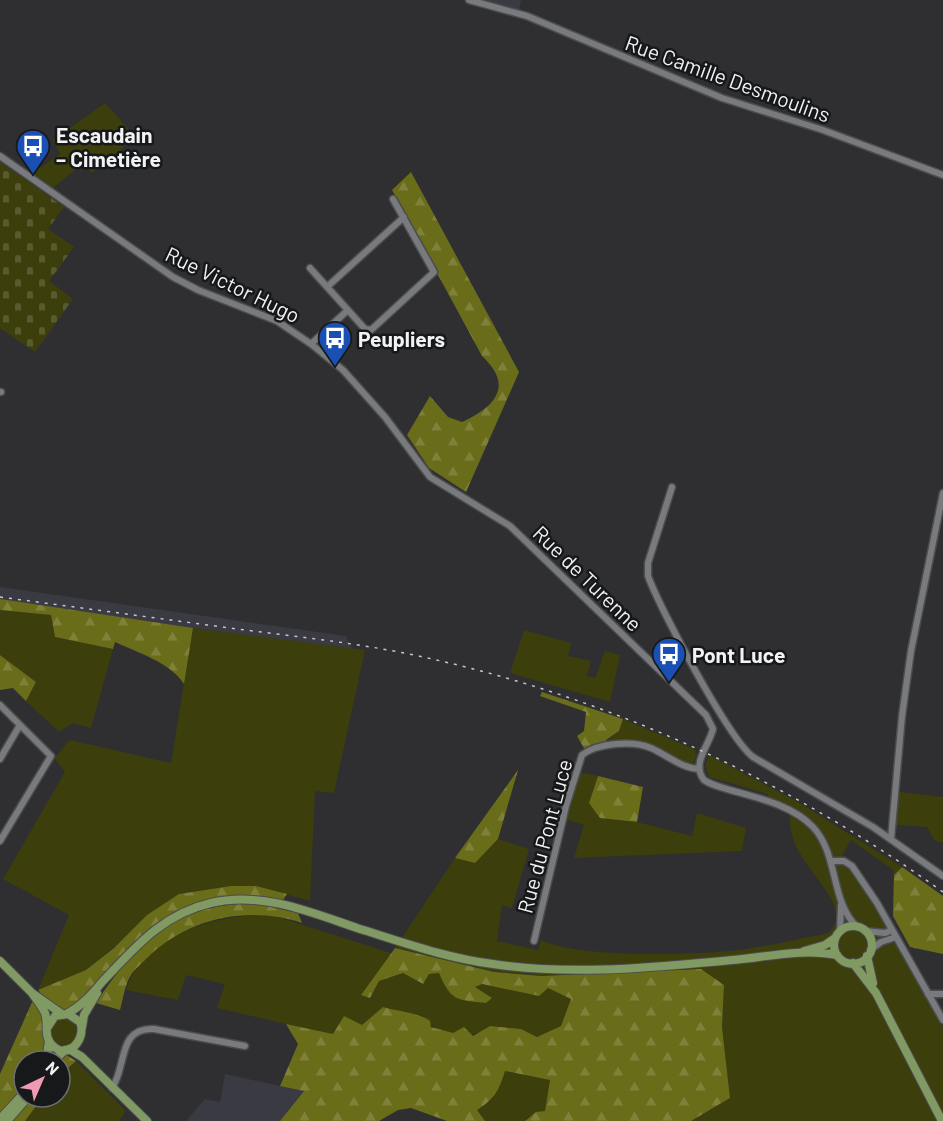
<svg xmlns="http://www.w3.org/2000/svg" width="943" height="1121" viewBox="0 0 943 1121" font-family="Barlow,sans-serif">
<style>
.built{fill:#393a42}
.grass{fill:#3c3e0b}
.forest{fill:url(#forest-firs)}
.cemetery{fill:url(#cemetery-stones)}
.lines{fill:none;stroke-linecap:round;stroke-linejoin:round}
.minor-casing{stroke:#4b4c4e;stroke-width:9}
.major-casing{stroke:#4b4c4e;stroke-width:10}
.minor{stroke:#797a7d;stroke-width:6}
.major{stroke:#819962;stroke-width:8}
.rail{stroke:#c7c7c9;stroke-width:1.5;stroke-dasharray:3 6;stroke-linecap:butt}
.labels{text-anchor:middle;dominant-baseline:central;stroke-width:5;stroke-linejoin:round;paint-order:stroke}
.street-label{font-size:21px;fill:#f1f2f3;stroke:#171819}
.poi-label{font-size:21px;font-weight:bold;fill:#f1f2f3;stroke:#171819;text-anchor:start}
</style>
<defs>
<pattern id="forest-firs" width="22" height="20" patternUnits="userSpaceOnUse" patternTransform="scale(1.5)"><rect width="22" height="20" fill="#696c19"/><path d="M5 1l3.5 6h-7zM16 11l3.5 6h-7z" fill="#7f813b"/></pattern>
<pattern id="cemetery-stones" width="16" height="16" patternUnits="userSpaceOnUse" patternTransform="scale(1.5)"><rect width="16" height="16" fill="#3c3e0b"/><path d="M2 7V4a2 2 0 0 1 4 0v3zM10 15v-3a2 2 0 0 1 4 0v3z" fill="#595a2f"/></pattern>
</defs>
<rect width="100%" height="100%" fill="#2f2f32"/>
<path class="built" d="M476 0H521L519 10Z
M0 587 346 636 353 650 0 605Z
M225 1074 304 1091 280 1121H186L205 1099 220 1102Z"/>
<path class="grass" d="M105 103 136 137 92 173 82 164 53 188 32 173 60 154 53 140Z
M0 610 51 615 55 637 113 649 91 728 73 723 59 732 26 701 36 682 0 655Z
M193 628 365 650 334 793 315 791 310 901 256 886H231L179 894 86 970 38 990 69 915 3 879 65 772 54 758 70 740 171 763Z
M524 630 571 643 568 656 591 661 587 676 595 678 605 651 620 655 610 702 510 673Z
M623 719 696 750 695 754 697 755 693 764H688C653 745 646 743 606 745V741L619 731Z
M709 755 798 802 902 867 894 875 893 870 851 840 842 856 873 902 943 1027V1121H691L730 1098 722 1027 724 985 701 969 541 976 494 972 395 948 455 858 475 863 498 839 529 849 512 908 502 905 497 941 538 950 541 940C578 958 686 955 729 951 762 948 796 939 829 933 831 929 836 924 836 921 842 888 778 856 792 807L771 800 767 794 709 777 705 766Z
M578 772 598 776 589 803 601 818 637 822 692 836 697 813 746 828 742 851 574 858 584 825 566 819Z
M898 792 943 797V843L935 841 927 827 895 825Z
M268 914 391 953 362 994 370 998 379 981 403 973 422 984 429 974 440 973C450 1000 459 1000 486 1003L474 987 482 984 538 996 548 988 572 999 561 1026 537 1037C532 1035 525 1030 520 1029 488 1026 448 1051 423 1016L407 1014 383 1007 362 1025 333 1035 217 1008 225 984 186 975 178 1000 126 990C145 933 215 916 268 914Z
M51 1032a13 13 0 1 1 26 0a13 13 0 1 1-26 0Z
M76 1061 126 1111 119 1121H25L43 1097H60V1075Z
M505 1071 550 1080 545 1111 528 1117 525 1121H485L477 1110 491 1101Z"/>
<path class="forest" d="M411 172 519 372 466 492 429 468 407 435 430 396 448 417 462 422C496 406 514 386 482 356L392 190Z
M0 599 193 628 184 684C170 662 138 653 115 642L113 649 55 637 51 615 0 610Z
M0 655 36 682 26 701 13 688 0 690Z
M542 692 623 719 619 731 606 740V745L585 750 577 736 584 731 586 712 540 696Z
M518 770 498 839 475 863 455 858Z
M598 776 643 787 637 822 600 818 589 803Z
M902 867 943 896V954L910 947 893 916 894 875Z
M231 886H256L287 894 283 900C192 888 161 914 102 979 94 988 80 1006 68 1009 56 1011 45 997 38 990L86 970 114 948 147 915 179 894Z
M254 903 298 913 302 923C248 905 188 918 147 958 142 963 135 969 131 975 125 984 123 999 120 1010L96 1003C138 940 175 905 254 903Z
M395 948 494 972 541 976 701 969 724 985 722 1027 730 1098 691 1121H525L536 1112 545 1111 550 1080 505 1071C499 1090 495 1099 477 1110L485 1121H447L411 1108 398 1110 379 1121H280L304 1091 280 1086 298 1044 286 1024 333 1034 344 1016 362 1025 383 1007C397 1011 420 1013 430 1021L431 1027 453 1033 464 1027 473 1036 490 1026 521 1029 537 1037 561 1026 571 999 548 988 539 996 482 984 475 987 492 998 486 1003C456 1000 451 1001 439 973L429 974 423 984 403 973 379 981 370 998 361 995Z
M33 1000C46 1019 50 1040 40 1061H24V1088L0 1116V1074Z
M65 1054 76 1061 60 1075V1061Z
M32 1097H43L25 1121H11Z"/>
<path class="cemetery" d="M0 162 64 207 48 229 74 247 49 281 73 299 35 352 0 328Z"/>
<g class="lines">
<g class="minor-casing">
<path id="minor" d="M469 0 527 16 722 98 823 130 943 175
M0 156 173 277 198 290 277 321 311 344 343 370 385 417 430 477 510 526 706 715 713 729C709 746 691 763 704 780 711 785 721 787 730 790 758 798 792 805 813 827 839 855 830 901 857 927
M310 268 365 329 371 330 434 272 393 199
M327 287 404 217
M311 344 348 310
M0 392H1
M672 487 648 563V576C660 609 729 739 753 757L873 827 943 876
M0 705 51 756 0 841
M0 759 20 725
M891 839 902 716 911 651 943 493
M831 861H844L852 866 877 903 943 1020
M840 931 841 905
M865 931 885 933 892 930
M534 941 566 806 582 755C597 743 633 740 651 748 667 755 681 768 699 769
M870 950 881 942 896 937
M928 994H943
M112 1088C127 1067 117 1027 154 1029L245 1046"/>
</g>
<g class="major-casing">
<path id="major" d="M834 945a19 19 0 1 1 38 0a19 19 0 1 1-38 0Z
M804 951 825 945 835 938
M867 956 873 983
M0 961 32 993 62 1014
M853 963 876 993 942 1121
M32 993C36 999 42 1006 45 1013 49 1023 43 1036 52 1045 67 1061 87 1040 80 1022L68 1014 55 1016 47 1028
M66 1014C81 1007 92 994 103 981 136 946 163 914 211 903 261 891 310 912 357 928 402 942 446 958 493 964 572 976 654 967 733 960 767 957 803 948 837 955
M82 1027 84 1015 97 993
M69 1049 82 1057 147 1121
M46 1061 49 1041
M54 1061 65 1050
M0 1119 24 1093
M7 1121 28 1097"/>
</g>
<use href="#minor" class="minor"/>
<use href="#major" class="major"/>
<path class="rail" d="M0 597C82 608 163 619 245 630 300 637 355 643 409 654 603 694 782 777 943 892"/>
</g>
<defs>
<g id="bus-pin" transform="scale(1.725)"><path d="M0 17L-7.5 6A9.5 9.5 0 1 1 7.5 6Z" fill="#1a4fb4" stroke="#171819"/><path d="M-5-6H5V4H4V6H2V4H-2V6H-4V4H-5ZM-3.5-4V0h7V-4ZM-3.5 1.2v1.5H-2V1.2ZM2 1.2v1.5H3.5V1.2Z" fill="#fff"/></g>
</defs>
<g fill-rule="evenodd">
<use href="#bus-pin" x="33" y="146"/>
<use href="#bus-pin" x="335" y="338"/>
<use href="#bus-pin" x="669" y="654"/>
</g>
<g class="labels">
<g class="street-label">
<text transform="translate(728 78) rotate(20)">Rue Camille Desmoulins</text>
<text transform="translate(233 284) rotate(26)">Rue Victor Hugo</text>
<text transform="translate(588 578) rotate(44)">Rue de Turenne</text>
<text transform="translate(544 836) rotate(-75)">Rue du Pont Luce</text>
</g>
<g class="poi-label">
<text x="56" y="134">Escaudain<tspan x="56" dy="24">– Cimetière</tspan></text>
<text x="358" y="338">Peupliers</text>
<text x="692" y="654">Pont Luce</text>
</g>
</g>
<g transform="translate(42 1079) rotate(44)"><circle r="28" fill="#171819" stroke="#6e6f70" stroke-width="1.5"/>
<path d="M0-4.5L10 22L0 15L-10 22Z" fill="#f09ab4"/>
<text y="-9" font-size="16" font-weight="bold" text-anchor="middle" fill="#f1f2f3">N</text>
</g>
</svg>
